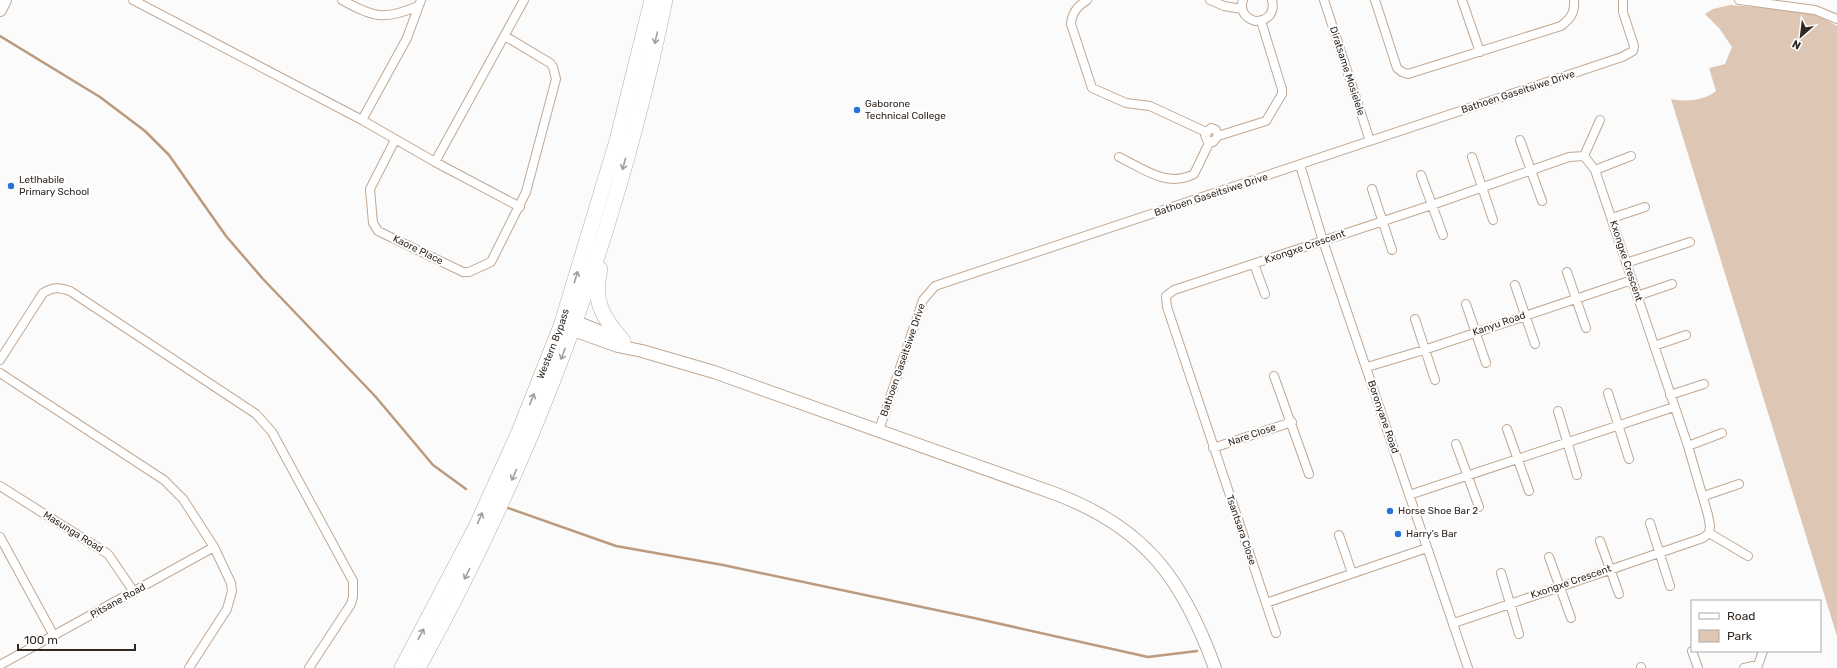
<svg xmlns="http://www.w3.org/2000/svg" width="1837" height="668" viewBox="0 0 1837 668" font-family="Rubik,sans-serif">
<style>
.green{fill:#ddc7b4}
.lines{fill:none;stroke-linecap:round;stroke-linejoin:round}
.stream{stroke:#bb9a7d;stroke-width:2.5}
.street-casing{stroke:#c1a893;stroke-width:10}
.secondary-casing{stroke:#c1a893;stroke-width:14}
.highway-casing{stroke:#c1a893;stroke-width:16}
.street{stroke:#fff;stroke-width:8}
.secondary{stroke:#fff;stroke-width:12}
.highway{stroke:#fff;stroke-width:15}
.oneway{stroke:#a39e9b}
.poi-dot{fill:#2673de;stroke:#fff;stroke-width:1.5}
.labels{text-anchor:middle;dominant-baseline:central;stroke-width:4;stroke-linejoin:round;paint-order:stroke}
.street-label{font-size:10px;fill:#322820;stroke:#fff}
.poi-label{font-size:10px;fill:#322820;stroke:#fff;text-anchor:start}
</style>
<rect width="100%" height="100%" fill="#fbfbfb"/>
<path class="green" d="M1730 5 1781 9 1817 15 1837 26V636L1671 99C1687 102 1703 101 1716 91L1709 68 1725 64 1732 47 1719 28 1705 14 1713 9Z"/>
<g class="lines">
<path class="stream" d="M0 36 100 97 145 131 169 155 226 236 263 279 375 396 433 465 466 489
M508 508 616 546 723 565 974 618 1148 657 1197 651"/>
<g class="street-casing">
<path id="street" d="M133 0 362 120 435 162 520 207
M342 0C373 17 384 21 418 6
M1087 0C1078 6 1072 12 1071 24L1092 88 1126 103 1150 106 1206 132
M1210 0 1224 6 1242 9
M1243 0C1239 11 1246 18 1255 21 1268 21 1275 13 1272 0
M1324 0 1370 141
M1375 0 1397 68 1402 72 1408 74 1561 26C1571 18 1575 13 1574 0
M1462 0 1480 52
M1739 0 1815 10 1837 19
M362 120 407 38 421 0
M1218 136 1216 130 1211 128 1205 135 1207 140 1213 142 1218 136 1266 121 1282 94V89L1261 21
M395 140 370 189 373 223 378 231 463 272H469L491 262 526 192 556 79 553 67 550 63 505 36
M1520 140 1542 201
M1584 156 1600 120
M1119 157C1144 169 1167 188 1194 174L1210 141
M1472 157 1493 220
M435 162 524 0
M1300 165 1323 241 1468 668
M1595 170 1631 156
M1421 175 1443 235
M1372 189 1392 250
M1612 218 1645 207
M1626 263 1690 242
M1254 264 1265 294
M1567 272 1586 328
M1515 285 1535 344
M1637 296 1672 284
M1466 304 1486 363
M1415 319 1435 380
M1654 346 1686 335
M0 360 43 293C53 287 59 287 70 291L256 414 272 432 353 581V597L351 604 309 668
M1367 367 1424 350 1632 280
M0 373 164 480 183 499 214 547 231 583 232 591 227 609 189 668
M1274 376 1309 474
M1608 393 1629 459
M1670 395 1704 384
M1558 411 1577 475
M1507 429 1529 491
M879 430 923 300 935 286 1622 57 1633 51 1634 46 1623 12V0
M1456 444 1479 507
M1688 446 1722 433
M1213 448 1292 422
M0 486 108 554 134 592
M1409 495 1674 407
M1704 496 1739 484
M1650 523 1670 586
M1709 533 1748 556
M1339 535 1352 573
M0 537 54 636
M1600 541 1619 594
M1549 557 1571 618
M1501 573 1519 634
M1266 603 1427 548
M1276 633 1167 307 1166 296 1174 290 1432 205 1569 157 1584 156 1595 170 1688 446 1708 515 1710 526 1709 533 1703 538 1454 623
M1692 651 1698 668
M0 665 214 547
M1641 667V668
M1744 668 1753 666 1757 668
M1757 668 1763 651"/>
</g>
<g class="secondary-casing">
<path id="secondary" d="M0 10 5 0
M566 318 614 337
M565 327 618 346 642 351 714 372 1056 494C1146 528 1183 580 1215 668"/>
</g>
<g class="highway-casing">
<g id="highway">
<path d="M600 269C592 301 603 318 623 341"/>
<path id="s1" d="M402 668 476 527 519 432 561 326 617 141 652 0"/>
<path d="M418 668C533 460 617 234 665 0"/>
</g>
</g>
<use href="#street" class="street"/>
<use href="#secondary" class="secondary"/>
<use href="#highway" class="highway"/>
</g>
<defs><path id="oneway-shaft" d="M-6 0H5M1.5-3L5.5 0L1.5 3" fill="none" stroke-width="1.6" stroke-linecap="round" stroke-linejoin="round"/></defs>
<g class="oneway">
<use href="#oneway-shaft" transform="translate(656 38) rotate(103)"/>
<use href="#oneway-shaft" transform="translate(624 164) rotate(105)"/>
<use href="#oneway-shaft" transform="translate(576 277) rotate(-73)"/>
<use href="#oneway-shaft" transform="translate(563 354) rotate(111)"/>
<use href="#oneway-shaft" transform="translate(532 399) rotate(-68)"/>
<use href="#oneway-shaft" transform="translate(514 475) rotate(114)"/>
<use href="#oneway-shaft" transform="translate(480 518) rotate(-66)"/>
<use href="#oneway-shaft" transform="translate(467 574) rotate(117)"/>
<use href="#oneway-shaft" transform="translate(421 634) rotate(-61)"/>
</g>
<g class="poi-dot">
<circle cx="857" cy="110" r="4"/>
<circle cx="11" cy="186" r="4"/>
<circle cx="1390" cy="511" r="4"/>
<circle cx="1398" cy="534" r="4"/>
</g>
<g class="labels">
<g class="street-label">
<text transform="translate(1347 71) rotate(72)">Diratsame Mosielele</text>
<text transform="translate(1518 92) rotate(-18)">Bathoen Gaseitsiwe Drive</text>
<text transform="translate(1211 195) rotate(-18)">Bathoen Gaseitsiwe Drive</text>
<text transform="translate(1305 247) rotate(-19)">Kxongxe Crescent</text>
<text transform="translate(418 250) rotate(26)">Kaore Place</text>
<text transform="translate(1626 261) rotate(72)">Kxongxe Crescent</text>
<text transform="translate(1499 324) rotate(-19)">Kanyu Road</text>
<text stroke="none"><textPath href="#s1" startOffset="358">Western Bypass</textPath></text>
<text transform="translate(903 360) rotate(-71)">Bathoen Gaseitsiwe Drive</text>
<text transform="translate(1383 417) rotate(71)">Boronyane Road</text>
<text transform="translate(1252 435) rotate(-19)">Nare Close</text>
<text transform="translate(1241 530) rotate(71)">Tsantsara Close</text>
<text transform="translate(73 532) rotate(32)">Masunga Road</text>
<text transform="translate(1571 582) rotate(-19)">Kxongxe Crescent</text>
<text transform="translate(118 601) rotate(-29)">Pitsane Road</text>
</g>
<g class="poi-label">
<text x="865" y="104">Gaborone<tspan x="865" dy="12">Technical College</tspan></text>
<text x="19" y="180">Letlhabile<tspan x="19" dy="12">Primary School</tspan></text>
<text x="1398" y="511">Horse Shoe Bar 2</text>
<text x="1406" y="534">Harry's Bar</text>
</g>
</g>
<rect x="1691" y="600" width="130" height="52" fill="#ffffff" stroke="#ada9a6"/>
<rect x="1699" y="613" width="20" height="6" fill="#ffffff" stroke="#ada9a6"/>
<text x="1727" y="620" font-size="12" fill="#322820">Road</text>
<rect x="1699" y="630" width="20" height="12" fill="#ddc7b4" stroke="#ada9a6"/>
<text x="1727" y="640" font-size="12" fill="#322820">Park</text>
<g transform="translate(1801 36) rotate(208)" stroke="#ffffff" stroke-width="3" paint-order="stroke">
<path d="M0-3L7 15L0 10L-7 15Z" fill="#322820"/>
<text y="-6" font-size="11" font-weight="bold" text-anchor="middle" fill="#322820">N</text>
</g>
<path d="M18 644v6h117v-6" fill="none" stroke="#322820" stroke-width="2"/>
<text x="24" y="644" font-size="12" fill="#322820" stroke="#ffffff" stroke-width="3" paint-order="stroke">100 m</text>
</svg>
